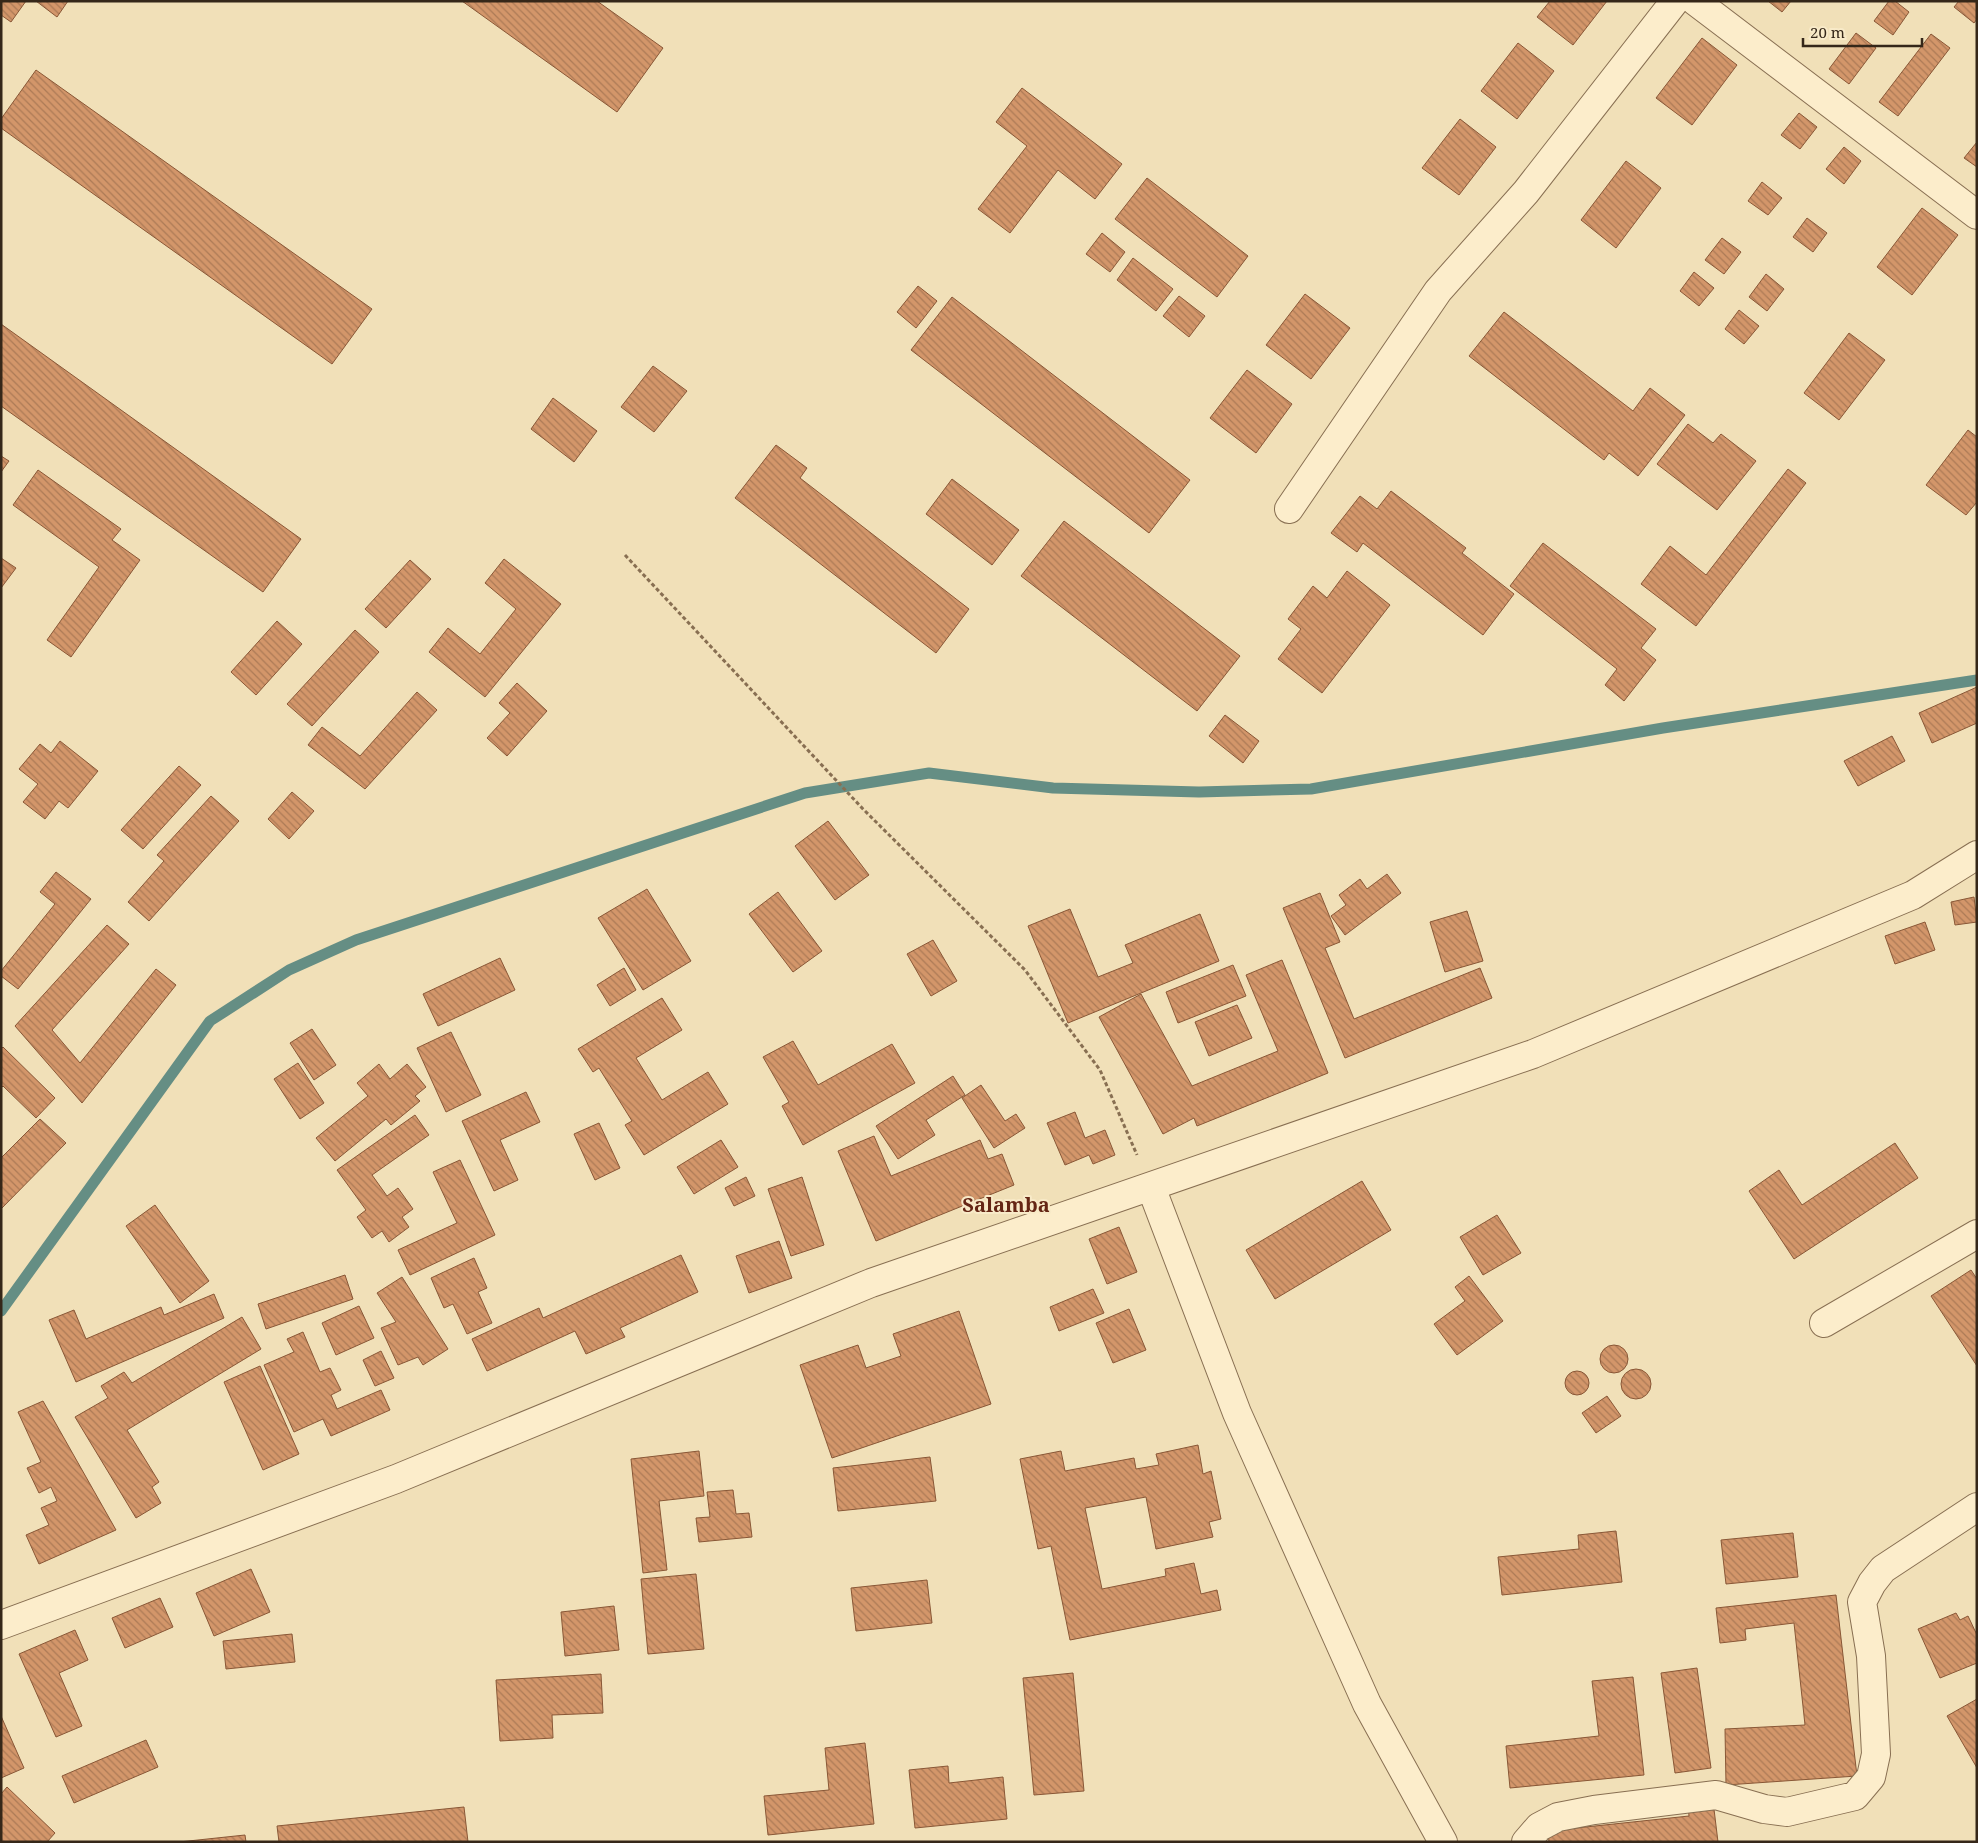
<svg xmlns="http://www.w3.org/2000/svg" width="1978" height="1843" viewBox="0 0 1978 1843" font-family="'Noto Serif',serif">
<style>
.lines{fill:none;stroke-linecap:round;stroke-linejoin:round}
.stream{stroke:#658e84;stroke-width:11}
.building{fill:url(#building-back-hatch);stroke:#895736}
.street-casing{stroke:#886f52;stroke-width:30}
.path{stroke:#886f52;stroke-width:3;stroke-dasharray:4 2.5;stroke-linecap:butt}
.street{stroke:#fcedcb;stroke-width:28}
.labels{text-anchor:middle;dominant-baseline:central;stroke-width:4;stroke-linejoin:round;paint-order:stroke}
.district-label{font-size:20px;font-weight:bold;fill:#652615;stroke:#f8eac8}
</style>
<defs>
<pattern id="building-back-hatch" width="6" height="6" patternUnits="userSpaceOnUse" patternTransform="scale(1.25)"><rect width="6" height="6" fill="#d3966a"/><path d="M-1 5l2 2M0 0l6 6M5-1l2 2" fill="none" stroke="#ac7a56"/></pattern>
</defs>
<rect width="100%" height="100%" fill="#f1e0b8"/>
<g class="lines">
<path class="stream" d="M1 1311 210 1021 289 970 356 940 805 793 929 773 1053 788 1199 792 1311 789 1663 728 1977 680"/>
</g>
<path class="building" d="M1 1H26L11 22 1 15Z
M36 1H68L57 17Z
M462 1H597L663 48 617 112Z
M1550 1H1607L1573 45 1537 17Z
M1768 1H1791L1782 12Z
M1889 1H1895L1909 12 1893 35 1874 21Z
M1959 1H1977V19L1974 23 1954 7Z
M1856 33 1876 48 1849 84 1829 69Z
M1931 34 1950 48 1898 116 1879 102Z
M1702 38 1737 65 1692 125 1656 98Z
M1518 43 1554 71 1517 119 1481 91Z
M36 70 372 309 332 364 1 128V119Z
M1022 88 1122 164 1095 199 1058 170 1010 233 978 209 1027 146 996 122Z
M1799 113 1817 127 1800 149 1781 135Z
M1460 119 1496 147 1459 195 1422 168Z
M1977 142V167L1964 158Z
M1844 147 1861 161 1844 184 1826 169Z
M1626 161 1661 188 1616 248 1581 220Z
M1147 178 1248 256 1217 297 1115 219Z
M1762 182 1782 198 1768 215 1748 201Z
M1922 208 1958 235 1912 295 1877 267Z
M1807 218 1827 233 1813 252 1793 237Z
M1102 233 1125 252 1110 272 1086 254Z
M1722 238 1741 252 1724 274 1705 260Z
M1133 258 1173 289 1156 311 1117 280Z
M1694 272 1714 288 1699 306 1680 291Z
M1766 274 1784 289 1767 311 1749 297Z
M918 286 937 301 916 328 897 312Z
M1305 294 1350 328 1311 379 1266 345Z
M1179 296 1205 316 1189 337 1163 316Z
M952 297 1190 480 1149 533 911 350Z
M1739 310 1759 326 1744 344 1725 329Z
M1504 312 1633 411 1650 388 1685 415 1638 476 1609 453 1604 460 1469 356Z
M1 324 301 539 263 592 1 406Z
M1849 333 1885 360 1839 420 1804 393Z
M653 366 687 391 654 432 621 407Z
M1247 370 1292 404 1256 453 1210 418Z
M553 398 597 431 574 462 531 429Z
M1688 424 1713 443 1721 434 1756 461 1717 510 1657 464Z
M1968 430 1977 437V502L1966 515 1926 485Z
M776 445 807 468 800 478 969 609 936 653 735 498Z
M1 456 9 461 1 472Z
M1788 469 1806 483 1696 626 1641 584 1670 546 1706 575Z
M38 470 121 529 112 540 140 560 71 657 47 640 99 567 13 505Z
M952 479 1019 530 992 565 926 514Z
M1391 491 1466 548 1462 553 1514 594 1483 635 1363 543 1357 552 1331 533 1360 496 1377 509Z
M1064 521 1240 656 1197 711 1021 576Z
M1543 543 1656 629 1641 648 1656 660 1624 701 1605 685 1617 669 1510 586Z
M1 558 16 568 1 588Z
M504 559 561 604 485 697 429 652 448 628 480 654 516 609 485 583Z
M410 560 431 579 386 628 365 609Z
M1347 571 1390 605 1322 693 1278 659 1301 629 1288 619 1313 586 1327 598Z
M277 621 302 644 256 695 231 672Z
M355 630 379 652 312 726 287 704Z
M517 683 547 711 507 756 487 738 510 713 499 703Z
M1977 687V723L1932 743 1919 713Z
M417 692 437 710 365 789 308 745 322 727 360 756Z
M1225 715 1259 741 1243 763 1209 736Z
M1892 736 1905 761 1858 786 1844 761Z
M60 741 98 771 68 808 59 801 45 819 23 802 38 784 19 769 40 744 51 753Z
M179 766 201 785 143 849 121 830Z
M292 792 314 811 289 839 268 819Z
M211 796 239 821 149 921 128 902 164 861 157 855Z
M828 821 869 875 835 900 795 846Z
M56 872 91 899 18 989 1 976V971L55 904 40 892Z
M1387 874 1401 893 1345 935 1331 916 1346 905 1339 895 1360 879 1367 889Z
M647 889 691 961 643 990 598 918Z
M778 892 822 951 793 972 749 914Z
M1320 893 1340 942 1325 948 1354 1019 1480 968 1492 998 1345 1058 1283 908Z
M1974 897 1977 922 1955 925 1951 902Z
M1070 909 1098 977 1133 963 1125 945 1200 914 1219 961 1068 1023 1028 926Z
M1467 911 1483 961 1445 972 1430 922Z
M1925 922 1935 950 1895 964 1885 936Z
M107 925 129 944 52 1030 80 1063 156 969 176 985 82 1103 15 1026Z
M933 940 957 981 931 996 907 954Z
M500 958 515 990 438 1026 423 994Z
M1282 960 1328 1073 1197 1126 1194 1118 1163 1134 1099 1017 1141 994 1192 1086 1278 1051 1246 975Z
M1233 965 1246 996 1178 1023 1166 992Z
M624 968 636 990 610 1006 597 985Z
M662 998 682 1030 636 1058 662 1100 708 1072 728 1104 644 1155 625 1125 632 1121 599 1068 593 1072 578 1049Z
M1237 1005 1252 1038 1209 1056 1195 1022Z
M312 1029 336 1065 314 1080 290 1043Z
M451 1032 481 1095 446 1112 417 1048Z
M793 1041 818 1085 892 1044 915 1083 803 1145 782 1106 789 1102 763 1057Z
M3 1047 55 1098 36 1118 3 1086 1 1088V1049Z
M298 1063 324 1103 300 1119 274 1079Z
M379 1064 390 1079 407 1064 426 1087 415 1096 420 1101 391 1125 386 1119 335 1161 316 1138 368 1096 357 1083Z
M953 1076 965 1095 926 1120 935 1135 898 1159 876 1126Z
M981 1085 1005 1121 1016 1114 1025 1128 994 1148 962 1098Z
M526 1092 540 1122 500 1140 518 1180 494 1191 462 1121Z
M1075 1112 1085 1138 1105 1130 1115 1155 1093 1164 1089 1155 1065 1165 1047 1123Z
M415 1115 429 1135 372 1175 387 1196 398 1188 413 1209 402 1217 409 1227 389 1242 382 1231 372 1238 357 1217 366 1210 337 1170Z
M40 1119 66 1143 1 1209V1158Z
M599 1123 620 1168 595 1180 574 1134Z
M874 1136 891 1176 980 1140 988 1159 1002 1154 1014 1185 876 1241 838 1151Z
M721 1140 738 1167 694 1194 677 1167Z
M1895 1143 1918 1178 1794 1259 1749 1191 1779 1170 1802 1205Z
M460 1160 495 1235 410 1275 398 1250 457 1223 433 1172Z
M746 1177 755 1196 734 1206 725 1188Z
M802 1177 824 1245 791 1256 768 1189Z
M1362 1181 1391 1230 1275 1299 1246 1250Z
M155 1205 209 1281 180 1303 126 1226Z
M1497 1215 1521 1253 1483 1275 1460 1237Z
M1119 1227 1137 1272 1107 1284 1089 1239Z
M779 1241 792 1278 749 1293 736 1256Z
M681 1255 698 1292 620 1328 625 1337 586 1354 575 1331 487 1371 472 1339 539 1308 543 1318Z
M474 1258 487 1288 478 1292 492 1323 467 1334 453 1304 444 1308 431 1278Z
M1971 1270 1977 1279V1366L1931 1296Z
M345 1275 353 1299 266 1329 258 1304Z
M1469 1276 1503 1321 1457 1355 1434 1324 1465 1301 1455 1287Z
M402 1277 448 1349 423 1365 418 1357 398 1365 381 1328 396 1322 377 1293Z
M1093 1289 1104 1313 1059 1331 1050 1307Z
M214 1294 224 1318 76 1382 49 1320 74 1310 86 1339 161 1307 164 1315Z
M359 1306 374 1338 336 1355 322 1323Z
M1129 1309 1146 1350 1113 1363 1096 1323Z
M959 1311 991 1404 832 1458 800 1365 858 1345 866 1368 901 1356 893 1334Z
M242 1317 261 1349 127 1430 159 1482 152 1487 161 1503 136 1518 75 1417 108 1398 101 1386 124 1372 132 1383Z
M303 1332 320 1372 330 1368 341 1390 331 1395 337 1409 381 1390 390 1410 331 1436 323 1419 294 1432 264 1365 294 1352 287 1339Z
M1600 1359a14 14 0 1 1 28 0a14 14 0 1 1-28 0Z
M381 1351 394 1378 375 1386 363 1360Z
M260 1366 299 1454 263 1470 224 1382Z
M1621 1384a15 15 0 1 1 30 0a15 15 0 1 1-30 0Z
M1565 1383a12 12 0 1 1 24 0a12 12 0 1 1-24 0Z
M1607 1396 1621 1416 1596 1433 1582 1413Z
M43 1401 116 1530 39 1564 26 1535 49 1525 41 1508 57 1501 51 1487 39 1493 27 1468 41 1462 18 1412Z
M1198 1445 1203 1474 1211 1471 1221 1519 1209 1522 1213 1537 1156 1549 1146 1497 1085 1508 1102 1589 1166 1576 1165 1569 1194 1563 1201 1594 1217 1590 1221 1610 1070 1640 1051 1546 1038 1549 1020 1459 1061 1451 1065 1471 1134 1458 1136 1469 1159 1465 1156 1454Z
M699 1451 704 1496 659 1501 667 1570 643 1573 631 1459Z
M930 1457 936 1501 838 1511 833 1468Z
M733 1490 736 1514 749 1513 752 1537 699 1542 696 1518 710 1517 707 1492Z
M1616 1531 1622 1582 1502 1595 1498 1557 1579 1549 1578 1535Z
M1793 1533 1798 1577 1726 1584 1721 1540Z
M251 1569 270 1612 214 1636 196 1593Z
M696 1574 704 1649 648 1654 641 1579Z
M927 1580 932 1623 856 1631 851 1588Z
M1836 1595 1857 1776 1726 1785 1725 1729 1805 1725 1794 1623 1745 1629 1746 1640 1720 1643 1716 1608Z
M160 1598 173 1627 125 1648 112 1618Z
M614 1606 619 1650 565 1656 561 1612Z
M1956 1613 1960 1620 1968 1616 1977 1635V1663L1940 1678 1918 1629Z
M75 1630 88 1660 59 1673 82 1726 56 1737 19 1654Z
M292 1634 295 1662 226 1669 223 1641Z
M1697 1668 1711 1768 1675 1773 1661 1673Z
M1073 1673 1084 1791 1034 1795 1023 1678Z
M601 1674 603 1713 552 1715 553 1738 500 1741 496 1680Z
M1633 1677 1644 1775 1510 1788 1506 1746 1599 1736 1592 1681Z
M1977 1699V1768L1947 1716Z
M1 1716 24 1768 1 1778Z
M146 1740 158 1767 74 1803 62 1776Z
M865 1743 874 1824 768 1835 764 1796 829 1790 825 1748Z
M948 1766 949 1783 1003 1777 1007 1819 915 1828 909 1770Z
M7 1787 55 1833 47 1842H1V1794Z
M1713 1801 1718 1842H1549L1548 1831 1689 1816 1688 1804Z
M464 1807 468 1842H279L277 1826Z
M245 1835 246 1842H179Z"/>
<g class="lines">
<g class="street-casing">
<path id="street" d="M1695 1 1977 215
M1289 509 1438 291 1526 192 1675 1
M1151 1187 1237 1413 1367 1704 1443 1842
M1824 1323 1977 1234
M1 1625 396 1479 871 1283 1533 1054 1913 895 1977 855
M1526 1842 1539 1827 1558 1817 1594 1810 1716 1795 1764 1809 1787 1812 1855 1796 1871 1777 1876 1754 1871 1656 1862 1602 1872 1583 1883 1569 1977 1507"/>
</g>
<path class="path" d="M625 555 863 809 1025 970 1100 1070 1137 1155"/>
<use href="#street" class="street"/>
</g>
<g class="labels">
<g class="district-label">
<text x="1006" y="1204">Salamba</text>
</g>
</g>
<rect width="1978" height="1843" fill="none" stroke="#352719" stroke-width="5"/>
<path d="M1803 38v8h119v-8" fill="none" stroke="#352719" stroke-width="2.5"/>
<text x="1810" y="38" font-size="15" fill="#352719" stroke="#f8eac8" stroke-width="4" paint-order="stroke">20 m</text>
</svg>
